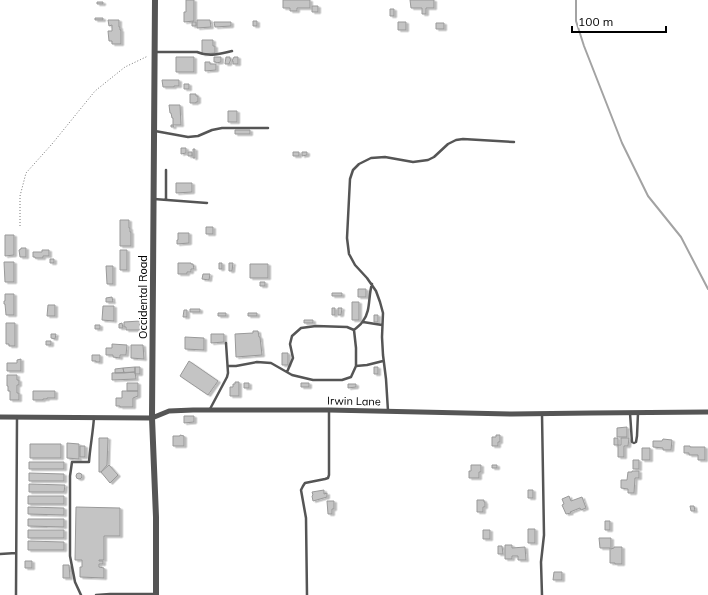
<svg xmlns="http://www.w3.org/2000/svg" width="708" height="595" viewBox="0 0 708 595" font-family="Mulish,sans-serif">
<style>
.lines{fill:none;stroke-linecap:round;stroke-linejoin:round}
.stream{stroke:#a3a3a3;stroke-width:2}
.building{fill:#c4c4c4;stroke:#999;filter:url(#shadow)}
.path{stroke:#777;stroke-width:1;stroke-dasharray:1 2;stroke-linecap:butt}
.service{stroke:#555;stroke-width:2.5}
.minor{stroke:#555;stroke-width:5}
.tertiary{stroke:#555;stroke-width:6}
.labels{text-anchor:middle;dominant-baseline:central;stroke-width:3.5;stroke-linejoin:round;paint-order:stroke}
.street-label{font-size:11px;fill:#000;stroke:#fff}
</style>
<defs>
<filter id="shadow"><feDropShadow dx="2.5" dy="1.5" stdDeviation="0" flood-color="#0004"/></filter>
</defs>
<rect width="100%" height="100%" fill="#fff"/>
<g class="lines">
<path class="stream" d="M576 0V21L584 46 622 143 648 196 681 237 708 289"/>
</g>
<path class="building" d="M186 0H194V21L184 22V12H186Z
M283 0H310V8H297V11H290V8H283Z
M410 0H434V8H426V14H422V8H411Z
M97 2H103V4H97Z
M312 6H318V12H312Z
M390 9H394V16H390Z
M95 18H103V20H95Z
M108 20H119V27H120V30H121V44H112V41H109L108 31H112V25L109 26Z
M197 20H210L211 27 197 28Z
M253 21H257V26H253Z
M192 22H196V26H192Z
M214 22H231V26L215 27Z
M398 22H406V30H398Z
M436 23H444V29H436Z
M202 40H213V46H215V53L202 54Z
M176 57H194V72H176Z
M214 57H221V62L216 63V62H214Z
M226 57H230V59H231L229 64H225Z
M234 57H238V64H233V61H232Z
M205 62H210V64H216V70L205 71Z
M162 80H179V86H174V87H163Z
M184 84H189V89H184Z
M190 94H196V96H198V102H196V103H190Z
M169 105H180L181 125H173L174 127H171V125H173V118H172L171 113H170Z
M228 111H237V122H228Z
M235 130H250V134H235Z
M181 148H186V153L181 154Z
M193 149H195V158H193Z
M188 152H192V156H188Z
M293 152H299V156H293Z
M302 152H307V155L302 156Z
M176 183H192V192L176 193Z
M120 220H129V228H130V232H131V246H120Z
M206 227H213V234H206Z
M178 233H189V243L177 244V240H178Z
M5 235H14V255L5 256Z
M21 248H26V257H20L19 250 21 249Z
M42 250H49V256H43V258H35V257H33V252H42Z
M120 250H127V270H120Z
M50 259H54V263H50Z
M4 262H14V282H5Z
M178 263H191V264H193L194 269H191V272H187V274H178Z
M219 263H222V269H219Z
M229 263H233L232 271H229Z
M250 264H268V278H250Z
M106 266H113V284H107Z
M203 274H210L209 280 202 279Z
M260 282H265V286H260Z
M358 289H366V297H358Z
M332 293H342V296H332Z
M5 294H14V315H6L5 304H4V301H5Z
M112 297 113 302H106V298Z
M352 302H359V320H352Z
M48 305H55V316H47Z
M103 306H114V321L102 320Z
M332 308H335V315H332Z
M338 308H342L341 315H338Z
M190 309H200V312H190Z
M184 310H187V317H183Z
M218 313H226V316H218Z
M248 313H257V316H248Z
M374 315H378V322H374Z
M304 320H313V323H304Z
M140 321V330H126V327H124V322Z
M6 323H15V346H9V344H6Z
M122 323 123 328H119V324Z
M95 325H100V329H95Z
M253 331H258L259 337H260L262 355 236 357 235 334 253 333Z
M51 334H56L55 339 51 338Z
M211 334H224V342L211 343Z
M185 337 204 338V350L185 349Z
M46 341H51V345H46Z
M112 344 127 345 126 355H120V358L113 357V355H106V348H112Z
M131 345H143L144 359 131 358Z
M282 353H288V365H282Z
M92 355H100V362H96V361H92Z
M21 359V371H7V363H17V360Z
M189 361 218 381 208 395 180 376Z
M135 367H140V374H135Z
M135 367V372L124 373 123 368Z
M374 367H378V374H374Z
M123 368 124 373H115V369Z
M135 372 136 379 112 380V373Z
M7 375H17V380H19V385H17V393H19V400H10V391H8V386H7Z
M235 382H239V396H230V387H233V384H235Z
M127 383H138V391H127Z
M244 383H249V388H244Z
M301 383H309V387H301Z
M348 384H356V387L348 388Z
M33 391H55V398H47V399H43V400H33Z
M122 391H138V396L133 398V407H120V406H116V398H122Z
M184 416H194V422L184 423Z
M627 427V437H617V428Z
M180 435 184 436V446H173V436H180Z
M496 435H500V442H498V446H492V437H496Z
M99 438H108L107 465 101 472H99Z
M614 438H618V445H614Z
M621 438H629L628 446H624V457H618V445H621Z
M663 439 672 440 671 450H663V448L653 447V441H662Z
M67 443 79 444V459L67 458Z
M30 444H61V458H30Z
M80 446H85V457H80Z
M684 446H690V447H705V460H698V455H689V453H684Z
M642 448H650V460H642Z
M633 460H639V469H633Z
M29 462H64V469H29Z
M109 465 118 475 110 483 101 472Z
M471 465H481V472H479V478H469V471H471Z
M492 465H497V468H492Z
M632 471H639V478H635L634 493H628V489L621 488V480H627L628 472H632Z
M29 473 64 474V481H29Z
M76 476a3 3 0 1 1 6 0a3 3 0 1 1-6 0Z
M29 484 65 485 64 492H29Z
M324 490V494L327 493V497L313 501 312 496 313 495 312 492Z
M528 490H533V498H528Z
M28 496H64V504H28Z
M569 496 571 501 582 497 586 508 581 510 580 508 570 512 571 513 566 514 562 505 564 504 562 499Z
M477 500H484V502H485V507H483V512H477Z
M327 501H334V509H332V514H328Z
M690 506H694L695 511H691Z
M28 507 64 508V515L28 514Z
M76 507 120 508V536H104V560H99V561H103V564H99V567L104 568V578L80 577V567H82V560H75Z
M28 519H64V527L28 526Z
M605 521H610V530H605Z
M528 529H535V543H528Z
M28 530H64V538H28Z
M483 530H490V539H483Z
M599 538H611V549L614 548V547H622V564H615V563H610V548H600Z
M28 541 64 542V550H28Z
M505 545H512V548L525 547 526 560H518V556H512V559H505Z
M498 546H502L503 554H498Z
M25 561H32V568H25Z
M63 565H69L70 578H63Z
M554 572H562V580H553Z"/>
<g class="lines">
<path class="path" d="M20 226V196L26 173 52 144 95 91 125 67 148 56"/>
<path class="service" d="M156 52H197C208 57 221 54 232 51
M155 131 188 137 198 136 212 130 222 128H268
M166 170V200
M154 199 207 203
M363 322 382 325
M354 330C357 327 361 325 363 321 371 311 368 296 372 284
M228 366H236L257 362 271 363 292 375 313 380H342L351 377 356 366V348L354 330 347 327 316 326 301 328 292 336 290 344 293 358 287 372
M356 366 367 365 383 361
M210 409 227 377 228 373 226 343
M388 411 386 379 383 355 382 337 383 313 380 302 376 291 367 278 355 265 349 254 347 238 350 179 353 170 359 164 371 158 385 157 413 162 428 160 434 157 448 144 456 140 463 139 514 142
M630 413 632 442 634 443 636 442 637 436 638 413
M542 414 544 535 541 562 542 595
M0 554 16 553
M16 595 17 418
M81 595 75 582 70 556V476L72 462H89C90 447 93 433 94 417
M96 595 110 594H155
M307 595 306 518 301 490 303 486 305 483 325 479 328 478 329 475V411"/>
<path class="minor" d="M0 417 152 418 169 411 193 410H329L512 414 591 413 708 412"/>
<path class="tertiary" d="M155 0 152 418 156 517V595"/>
</g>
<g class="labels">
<g class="street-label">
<text transform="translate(143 297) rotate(-90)">Occidental Road</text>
<text transform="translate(354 401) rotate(1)">Irwin Lane</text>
</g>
</g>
<path d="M572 26v6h94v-6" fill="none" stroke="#000000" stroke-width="2"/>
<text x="578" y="26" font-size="12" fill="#000000" stroke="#ffffff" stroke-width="3" paint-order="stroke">100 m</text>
</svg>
